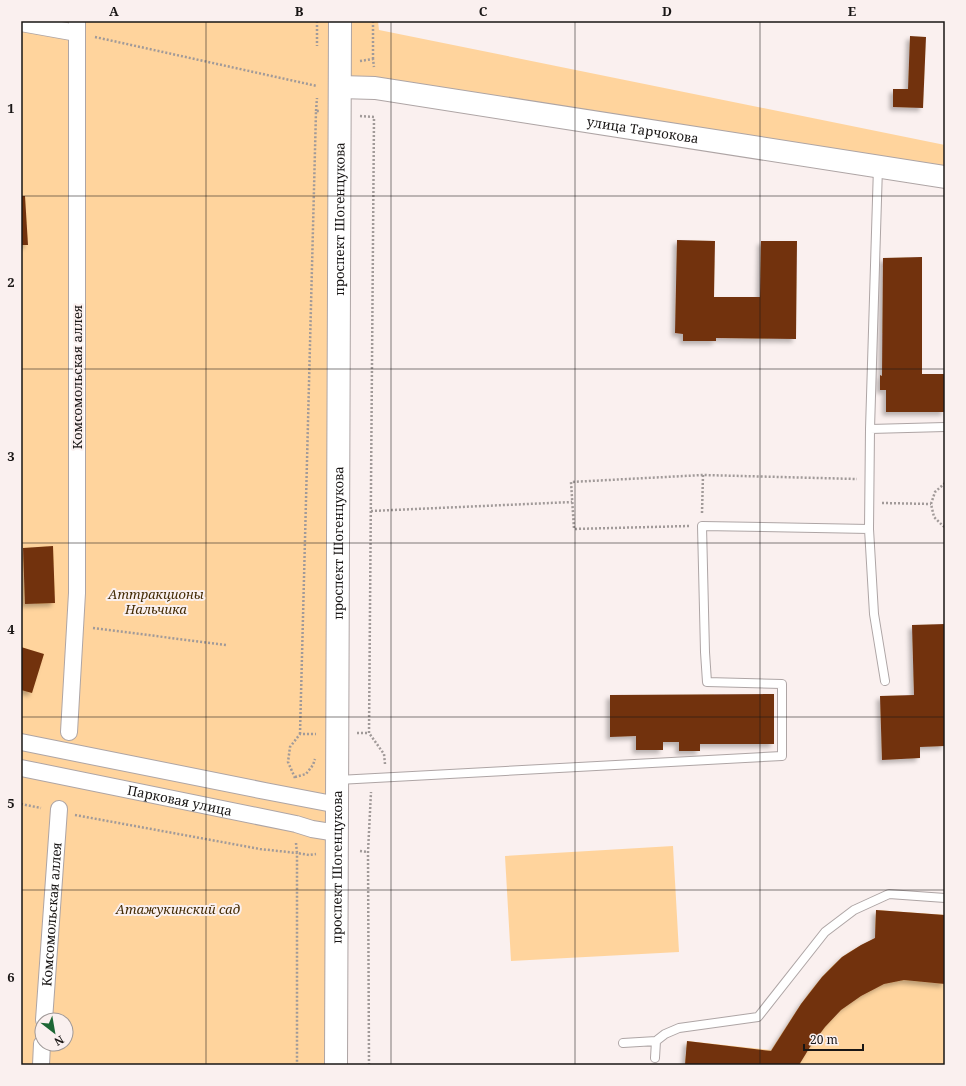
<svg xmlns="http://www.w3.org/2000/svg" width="966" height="1086" viewBox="0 0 966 1086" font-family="'Noto Serif',serif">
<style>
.green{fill:#ffd49d;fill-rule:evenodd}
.building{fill:#72320b;filter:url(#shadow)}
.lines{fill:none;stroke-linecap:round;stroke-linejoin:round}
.lane-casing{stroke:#aea5a5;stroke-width:10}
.street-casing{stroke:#aea5a5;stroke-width:18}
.secondary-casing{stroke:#aea5a5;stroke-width:24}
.path{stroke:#a19a99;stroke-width:2.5;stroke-dasharray:2 2;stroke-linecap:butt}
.lane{stroke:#fff;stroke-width:8}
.street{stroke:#fff;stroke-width:16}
.secondary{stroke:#fff;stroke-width:22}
.grid{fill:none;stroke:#191615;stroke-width:1;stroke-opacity:0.55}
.labels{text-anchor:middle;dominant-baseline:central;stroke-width:4;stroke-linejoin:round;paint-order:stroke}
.street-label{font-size:13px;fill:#191615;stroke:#faf0ef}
.park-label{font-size:13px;font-style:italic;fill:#432a03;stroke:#faf0ef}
.neatline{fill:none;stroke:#191615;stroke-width:1.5}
.grid-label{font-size:13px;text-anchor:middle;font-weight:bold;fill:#191615}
</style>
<defs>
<filter id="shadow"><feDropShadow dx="-3.5" dy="3.5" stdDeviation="2" flood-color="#0004"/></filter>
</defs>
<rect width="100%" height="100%" fill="#faf0ef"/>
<path class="green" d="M21 21H378L379 30 945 145V177L340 87 336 1065H21ZM42 1020H66V1044H42Z
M673 846 679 952 511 961 505 856Z
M876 910 945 915V1065H685L687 1041 771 1050C792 1018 811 984 841 958 851 950 864 944 875 938Z"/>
<path class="building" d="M910 36 926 37 923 108 893 107V89H908Z
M21 196H25L28 245H21Z
M677 240 715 241 714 297H760L761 241H797L796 339 716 338V341H683V334L675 333Z
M922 257V374H945V412H886V390H880V375L882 376 883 258Z
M53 546 55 603 25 604 23 548Z
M945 624V746L920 747V758L882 760 880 696 914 695 912 625Z
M21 647 44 654 32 693 21 690Z
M774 694V744H700V751H679V742H663V750H636V736L610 737V695Z
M876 910 945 915V984L904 980 884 984 861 996 841 1010 825 1027 810 1047 799 1065H685L687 1041 771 1051 801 1004 822 977 842 957 861 945 875 938Z"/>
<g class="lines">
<g class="lane-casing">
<path id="lane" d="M878 167 870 429 869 529 874 614 885 681
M870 429 945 427
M338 780 782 756V684L707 682 705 652 702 526 869 529
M623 1043 656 1041
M655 1058 656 1041 665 1034 679 1028 758 1017 825 932 854 910 889 894 945 898"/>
</g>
<g class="street-casing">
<g id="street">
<path d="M21 23 77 33"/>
<path d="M69 732 77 593V21"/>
<path d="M21 742 265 791 338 805"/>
<path id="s1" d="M21 768 296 824 312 829 337 833"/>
<path id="s2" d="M44 1020 59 809"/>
<path d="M41 1065 42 1044"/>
</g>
</g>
<g class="secondary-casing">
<g id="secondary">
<path id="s3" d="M340 87 375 88 945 177"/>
<path id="s4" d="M336 1065 340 21"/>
</g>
</g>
<path class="path" d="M317 21V46
M373 21V59
M95 37 317 86
M360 61 373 59 374 67
M316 111 317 98
M360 116 374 117 369 733 384 754 385 764
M945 483 935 492 931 504 934 517 943 526 945 527
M882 503 931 504
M371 511 572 502
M702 513 703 475
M689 526 574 529 571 482 703 475 857 479
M93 628 226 645
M357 733H369
M300 734 316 111H320
M295 777 306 774 313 765 315 759
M295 778 288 762 290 747 300 734H316
M21 804 41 808
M75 815 260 849 297 853V1065
M296 843 297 853 309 855 316 854
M360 851 368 852
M369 1065 368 852 371 792"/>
<use href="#lane" class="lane"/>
<use href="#street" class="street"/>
<use href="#secondary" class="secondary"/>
</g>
<path class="grid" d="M206 21V1065M391 21V1065M575 21V1065M760 21V1065M21 196H945M21 369H945M21 543H945M21 717H945M21 890H945"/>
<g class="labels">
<g class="street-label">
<text stroke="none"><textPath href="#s3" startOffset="306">улица Тарчокова</textPath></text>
<text stroke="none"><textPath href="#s4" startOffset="846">проспект Шогенцукова</textPath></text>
<text transform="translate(77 377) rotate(-90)">Комсомольская аллея</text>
<text stroke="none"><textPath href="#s4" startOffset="522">проспект Шогенцукова</textPath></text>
<text stroke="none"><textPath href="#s1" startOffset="162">Парковая улица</textPath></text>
<text stroke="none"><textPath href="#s4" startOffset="198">проспект Шогенцукова</textPath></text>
<text stroke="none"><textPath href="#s2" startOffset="106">Комсомольская аллея</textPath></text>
</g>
<g class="park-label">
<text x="156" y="594">Аттракционы<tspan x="156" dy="15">Нальчика</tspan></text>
<text x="178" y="909">Атажукинский сад</text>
</g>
</g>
<rect width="966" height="1086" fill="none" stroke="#faf0ef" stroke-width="44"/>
<g transform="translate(54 1032) rotate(149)"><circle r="19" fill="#faf0ef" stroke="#a09998"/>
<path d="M0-3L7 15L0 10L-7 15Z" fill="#1d6735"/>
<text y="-6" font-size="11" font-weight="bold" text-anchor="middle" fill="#191615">N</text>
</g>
<path d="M804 1044v6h59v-6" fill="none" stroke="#191615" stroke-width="2"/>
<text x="810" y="1044" font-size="12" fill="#191615" stroke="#faf0ef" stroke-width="3" paint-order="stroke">20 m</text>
<rect x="22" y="22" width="922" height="1042" class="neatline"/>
<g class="grid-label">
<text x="114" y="16">A</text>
<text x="299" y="16">B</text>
<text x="483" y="16">C</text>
<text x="667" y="16">D</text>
<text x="852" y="16">E</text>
<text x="11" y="113">1</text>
<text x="11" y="287">2</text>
<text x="11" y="461">3</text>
<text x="11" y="634">4</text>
<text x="11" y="808">5</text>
<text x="11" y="982">6</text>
</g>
</svg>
